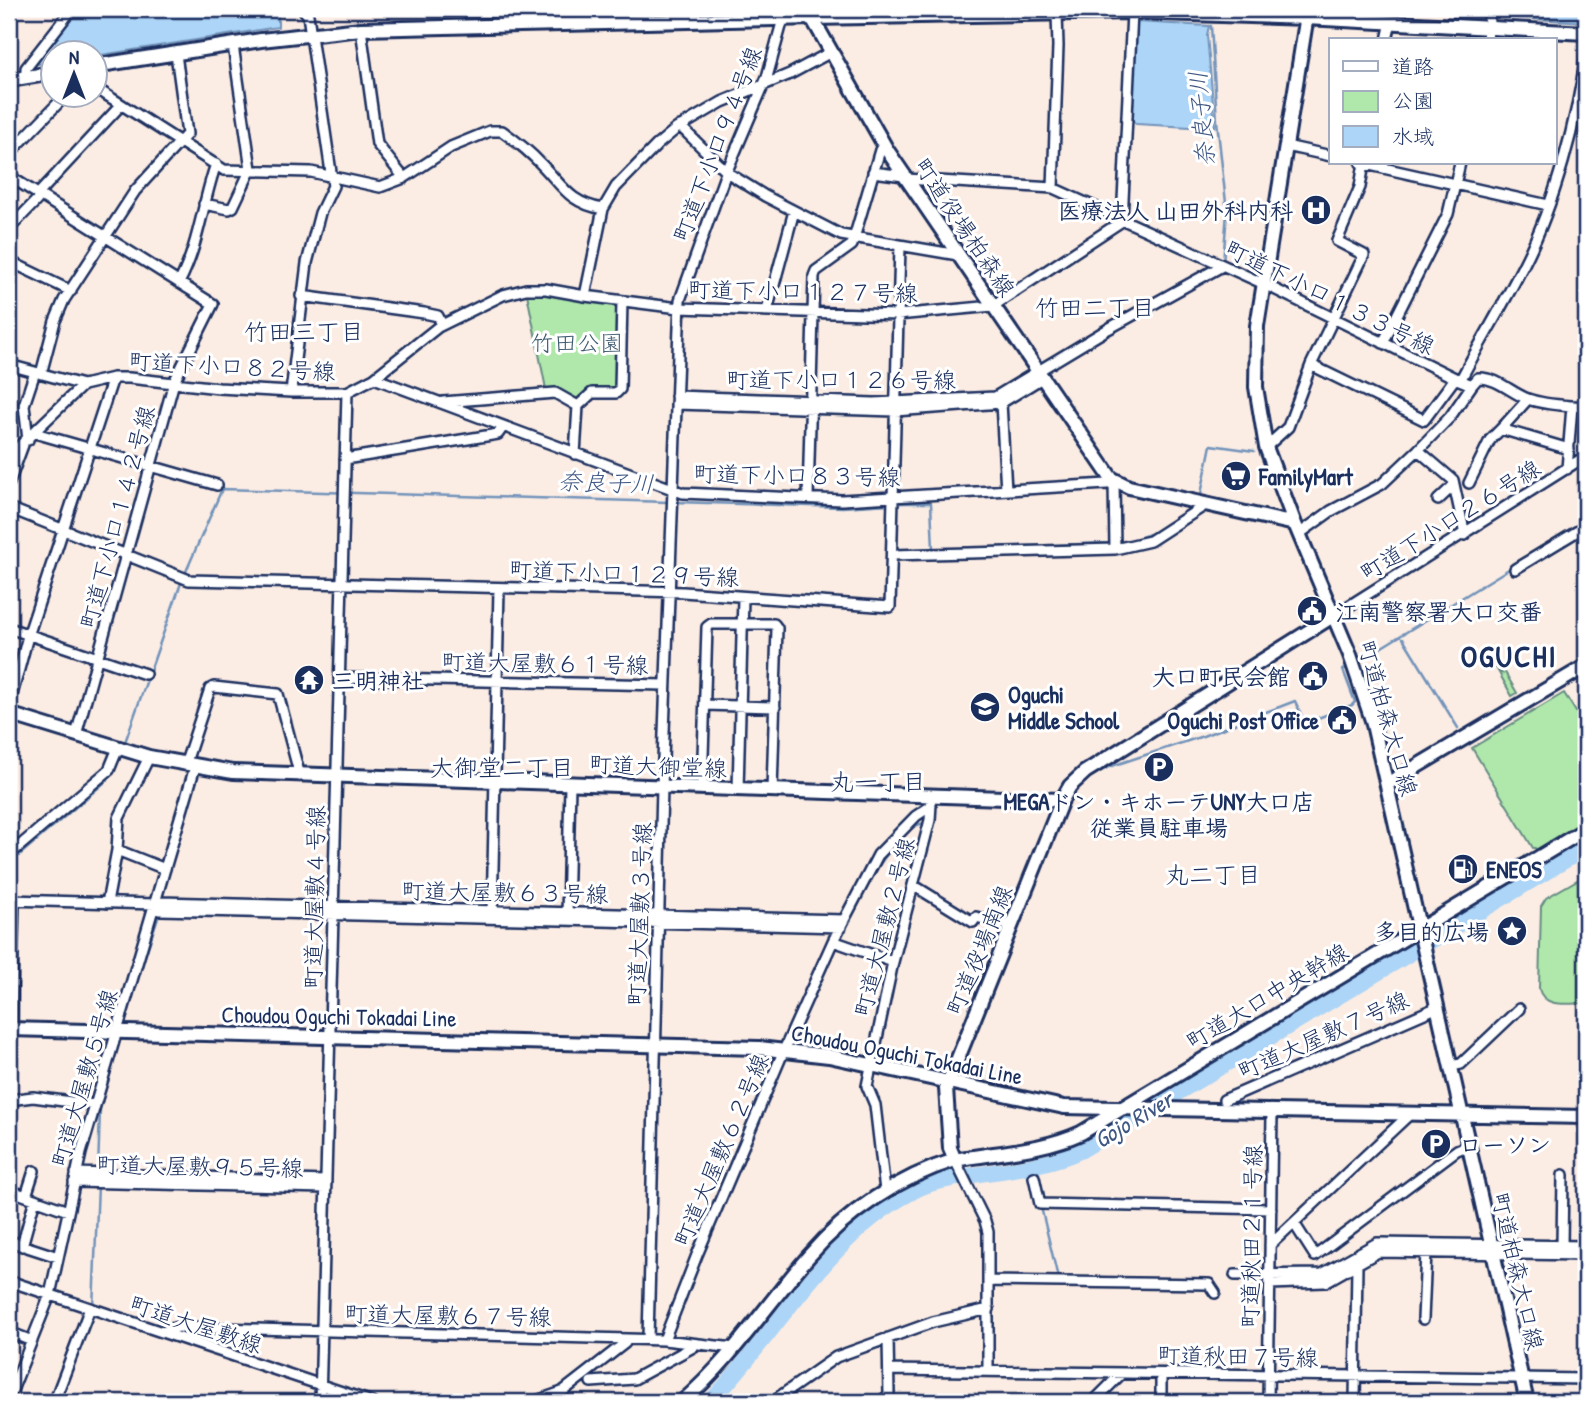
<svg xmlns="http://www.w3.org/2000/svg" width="1595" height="1411" viewBox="0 0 1595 1411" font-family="'Patrick Hand','Klee One',sans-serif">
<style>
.green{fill:#b0e8ab;stroke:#668c84;stroke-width:2}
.water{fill:#acd5f7;stroke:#7293ba;stroke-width:2}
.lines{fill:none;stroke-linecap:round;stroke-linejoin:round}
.stream{stroke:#7293ba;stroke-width:2.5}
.river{stroke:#acd5f7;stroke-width:16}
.minor-casing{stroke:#1b2f5e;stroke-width:14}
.tertiary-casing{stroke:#1b2f5e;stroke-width:18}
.secondary-casing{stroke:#1b2f5e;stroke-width:18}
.minor{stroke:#fff;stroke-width:9}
.tertiary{stroke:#fff;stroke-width:12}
.secondary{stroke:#fff;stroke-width:12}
.labels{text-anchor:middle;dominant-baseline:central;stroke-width:6;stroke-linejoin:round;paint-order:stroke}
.street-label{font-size:23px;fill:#1b2f5e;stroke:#fff}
.poi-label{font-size:23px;font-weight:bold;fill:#1b2f5e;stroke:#fff;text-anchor:start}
.park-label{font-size:23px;fill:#405d71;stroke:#fff}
.water-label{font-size:24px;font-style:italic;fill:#3f5884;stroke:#fff}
.neighbourhood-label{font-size:24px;fill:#1b2f5e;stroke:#fff}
.district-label{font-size:30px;font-weight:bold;letter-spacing:2px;fill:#1b2f5e;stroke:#fff}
</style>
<rect width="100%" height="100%" fill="#fcede4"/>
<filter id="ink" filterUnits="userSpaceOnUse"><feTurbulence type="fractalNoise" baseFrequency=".0143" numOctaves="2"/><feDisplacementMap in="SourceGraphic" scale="14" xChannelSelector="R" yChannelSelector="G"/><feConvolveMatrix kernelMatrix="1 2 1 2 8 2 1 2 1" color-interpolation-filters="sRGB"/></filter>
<g filter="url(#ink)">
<path class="green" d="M527 294 549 295 617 305 620 308 617 388 574 401 546 389Z
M1496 662H1499L1517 693 1512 696 1498 671 1502 673 1499 667 1493 668 1491 665Z
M1564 693 1586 728V821L1537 851 1535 848H1533L1472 748Z
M1586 875V1003C1570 1003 1544 1009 1539 989L1541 906 1546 898Z"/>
<path class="water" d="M75 9H268L278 14V27L95 56 94 52H52V62L32 65Z
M1494 9H1586V22L1496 17 1493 14Z
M1136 22 1209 26 1207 35 1215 126 1208 128 1136 124 1132 120Z"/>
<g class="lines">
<path class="stream" d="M1211 26 1217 121 1227 212 1223 263
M9 148 60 94
M1200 499 1211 445 1254 451
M668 501 671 399 675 400
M675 502 843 507 889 504
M895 503H931L933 549 1112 543
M1123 543 1156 532
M1403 638 1430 682
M1356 663 1512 567
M1431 684 1458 728
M124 745 181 583 222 489 668 502
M1074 790 1088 778 1109 767 1203 736 1295 701 1305 723 1352 705 1355 702 1343 670 1350 666
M935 809 936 802 1050 807 1055 804
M9 864 104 783 113 772 121 751
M844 923H848C861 898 894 826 925 823
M127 1011 160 911
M98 1172 100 1109 119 1041
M1041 1207 1058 1278
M1380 1249 1397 1248
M1238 1280H1265
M93 1308 98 1185"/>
<path class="river" d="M710 1402C774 1337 829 1234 912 1192 927 1183 946 1180 963 1177 1002 1170 1046 1167 1082 1150L1586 848"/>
<g class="minor-casing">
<path id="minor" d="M361 29 377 144 404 178
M1387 40 1391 22
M1487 40 1490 9
M26 77V68L72 9
M94 87 224 170 311 172 380 187 404 178 451 147 490 131H502C516 141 529 151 541 164 563 186 569 203 603 209
M680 126 728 173 765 196 841 235 958 255
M1286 146 1331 156
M9 154 67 94
M1361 163 1548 205
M873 172 904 176
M9 176 213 304 174 382 76 735
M906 179 1053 188 1264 284 1457 379 1472 385 1478 378C1497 377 1511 393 1528 399 1542 404 1558 405 1572 406L1567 469
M1053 188 1058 46 1057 13
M204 204 229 209 233 207 251 169 233 45
M9 229 37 200 41 191 121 105
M9 261 71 291
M179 283C199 245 202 204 216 164
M301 296 424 313 438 316 442 325
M585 296 679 308 897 315 993 306 1122 221 1132 12
M767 311 794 211
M1383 343 1448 214 1460 163
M9 365 83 385
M1311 365 1424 420 1453 381 1462 377C1482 339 1505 302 1524 264 1555 203 1577 121 1586 54
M41 374 55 321 64 300 135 191 187 134 176 54
M374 378 683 493 842 500 1107 484 1114 481 1115 549
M291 392 307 263 320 213 333 186 308 15 303 9
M676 396 874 403 995 397 1108 329 1222 266
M443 402 555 393 578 406
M1001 403 1006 490
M676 404 895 411 1001 403 1042 378
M1572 406 1586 407
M1501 429 1528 399
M35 433 217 485
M28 440 24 405 35 372
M1266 447 1288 427 1311 365 1364 255 1337 241 1360 187 1364 163
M1418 450 1450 417 1472 385
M575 454 578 406 592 393H616L620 389 622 301
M9 456 83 385 113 378H129L219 388 291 392H347L374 378 438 327 503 295 526 289H546L585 296 603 209 616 187 657 145 676 129 722 102 790 74 831 52
M345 459 498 434 503 427
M9 483 23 445
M1469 483 1490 440 1501 429 1569 449
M808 498 814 276 816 271 852 245 880 150 885 146
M1438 500 1454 485
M9 508 189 580 683 592 890 607 900 246
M1299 534 1331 511 1382 484 1418 450 1453 480 1465 535
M892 555 1115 549 1150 541 1207 504
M1515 569 1586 526
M1333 616 1586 456
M9 628 145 674
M339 678 665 685
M705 705 775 707
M9 706 28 636 113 378
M185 765 210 689 214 687 278 694 300 776
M702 789 707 627 711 624H774L777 628 772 791
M738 790 743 597
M117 850 165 869
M9 855 109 770 118 748
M913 885 973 922 976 917 1011 926
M9 900 155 904 161 902 844 920
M107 903 117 850 119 818 149 757
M155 904 159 910 841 927
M492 916 499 588
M567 916 570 784
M833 941 893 962
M11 1029 14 901
M1451 1066 1461 1064 1519 1009
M9 1100 33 1097 95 1105
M1224 1100 1438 1007
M955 1160 985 1221 988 1232V1371
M76 1173 326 1181
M1034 1177 1040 1204 1271 1209
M74 1182 325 1188
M9 1190 68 1211
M885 1191 875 1105 867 1086 893 962 930 820 931 804
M26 1196 34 1171
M1294 1223 1315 1256 1457 1150 1469 1145
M9 1241 58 1257
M1270 1245 1410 1114
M22 1246 35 1199
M1562 1246 1563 1175
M1235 1275 1322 1274 1377 1243 1586 1246
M9 1281 372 1402
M989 1281 1209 1284 1215 1293
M1270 1284 1325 1282 1378 1252 1586 1255
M1423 1319 1426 1252
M9 1332 32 1341
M162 1332 178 1327 664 1340 734 1348
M648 1339 662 787 680 300 724 178 767 77 783 19
M664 1340 697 1255 784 1050 833 941 878 855 916 816 931 806
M889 1370 1586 1379
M591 1382 634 1379 693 1347 694 1344
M9 1398 50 1295 81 1153 195 767
M54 1402 90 1308
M320 1402 347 392
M533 1402 562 1392 625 1343V1339
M781 1402 779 1397 836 1357 933 1322 989 1309
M880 1402 889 1395 888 1338
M1093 1402 1122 1373
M1161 1402V1374
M1268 1402 1272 1112
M1355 1402 1357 1264"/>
</g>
<g class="tertiary-casing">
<path id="tertiary" d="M807 9 887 150 1111 478 1129 487 1295 524
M1308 9 1257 326 1256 387 1266 447 1295 524 1350 655 1372 720 1527 1402
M9 714 149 757 233 772 1062 800
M1387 784 1586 666
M9 1029 759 1048 829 1056 1064 1107 1586 1117
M955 1160C998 1152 1041 1151 1081 1133L1586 829
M682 1402C731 1360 767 1304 809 1256 847 1212 899 1177 955 1160L950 1148 946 1088 1062 800 1070 786 1085 772 1333 616"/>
</g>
<g class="secondary-casing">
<path id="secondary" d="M94 66 261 40 361 29 813 18 1132 12 1306 18 1586 33
M9 80 52 73"/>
</g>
<use href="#minor" class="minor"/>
<use href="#tertiary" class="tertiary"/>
<use href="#secondary" class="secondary"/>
</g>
</g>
<defs>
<g id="hospital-disc" transform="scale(1.575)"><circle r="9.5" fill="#1b2f5e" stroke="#fff"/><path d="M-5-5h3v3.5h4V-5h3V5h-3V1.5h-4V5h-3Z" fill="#fff"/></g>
<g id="supermarket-disc" transform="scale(1.575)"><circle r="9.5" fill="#1b2f5e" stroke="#fff"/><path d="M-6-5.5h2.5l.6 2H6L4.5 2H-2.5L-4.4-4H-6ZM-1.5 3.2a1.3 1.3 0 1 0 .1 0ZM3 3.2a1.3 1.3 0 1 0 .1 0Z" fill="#fff"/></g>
<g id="civic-disc" transform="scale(1.575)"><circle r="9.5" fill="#1b2f5e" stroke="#fff"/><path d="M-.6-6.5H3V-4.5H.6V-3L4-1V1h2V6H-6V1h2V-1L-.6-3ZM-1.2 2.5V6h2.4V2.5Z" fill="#fff"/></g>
<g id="temple-disc" transform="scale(1.575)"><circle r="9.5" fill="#1b2f5e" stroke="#fff"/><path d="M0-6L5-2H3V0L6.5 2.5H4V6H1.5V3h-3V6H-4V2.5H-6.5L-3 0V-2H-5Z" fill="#fff"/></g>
<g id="school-disc" transform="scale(1.575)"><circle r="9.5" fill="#1b2f5e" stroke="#fff"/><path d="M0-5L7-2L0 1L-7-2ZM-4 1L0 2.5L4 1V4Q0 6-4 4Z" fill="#fff"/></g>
<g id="parking-disc" transform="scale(1.575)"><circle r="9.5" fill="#1b2f5e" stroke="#fff"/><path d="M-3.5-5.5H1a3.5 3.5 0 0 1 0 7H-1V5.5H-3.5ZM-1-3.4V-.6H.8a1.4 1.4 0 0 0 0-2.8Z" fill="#fff"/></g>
<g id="fuel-disc" transform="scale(1.575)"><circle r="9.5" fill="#1b2f5e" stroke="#fff"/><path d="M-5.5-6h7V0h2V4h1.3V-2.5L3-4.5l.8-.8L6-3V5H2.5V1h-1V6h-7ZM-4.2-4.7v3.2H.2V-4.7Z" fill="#fff"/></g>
<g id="sight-disc" transform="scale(1.575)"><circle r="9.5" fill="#1b2f5e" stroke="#fff"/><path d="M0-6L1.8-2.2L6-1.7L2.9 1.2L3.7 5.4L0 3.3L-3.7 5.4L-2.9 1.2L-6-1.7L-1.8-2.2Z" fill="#fff"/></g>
</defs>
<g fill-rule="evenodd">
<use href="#hospital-disc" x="1316" y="210"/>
<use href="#supermarket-disc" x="1236" y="476"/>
<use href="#civic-disc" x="1312" y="611"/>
<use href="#civic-disc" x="1313" y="676"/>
<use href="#temple-disc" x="309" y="680"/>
<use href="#school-disc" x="985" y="707"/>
<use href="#civic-disc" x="1342" y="720"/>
<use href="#parking-disc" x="1159" y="767"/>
<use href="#fuel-disc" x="1463" y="869"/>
<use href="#sight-disc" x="1512" y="931"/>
<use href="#parking-disc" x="1436" y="1144"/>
</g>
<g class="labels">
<g class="street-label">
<text transform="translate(717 144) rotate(-69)">町道下小口９４号線</text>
<text transform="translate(965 227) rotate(56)">町道役場柏森線</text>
<text transform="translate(803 291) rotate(1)">町道下小口１２７号線</text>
<text transform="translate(1330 297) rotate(26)">町道下小口１３３号線</text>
<text transform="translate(232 366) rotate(3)">町道下小口８２号線</text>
<text x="841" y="379">町道下小口１２６号線</text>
<text transform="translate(797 475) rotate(1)">町道下小口８３号線</text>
<text transform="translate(117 517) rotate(-75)">町道下小口１４２号線</text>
<text transform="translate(1450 520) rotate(-32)">町道下小口２６号線</text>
<text transform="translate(624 573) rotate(2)">町道下小口１２９号線</text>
<text transform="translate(545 663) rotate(1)">町道大屋敷６１号線</text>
<text transform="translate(1388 718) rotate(74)">町道柏森大口線</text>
<text transform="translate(658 766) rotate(2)">町道大御堂線</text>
<text transform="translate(505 892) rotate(1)">町道大屋敷６３号線</text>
<text transform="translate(314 897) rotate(-89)">町道大屋敷４号線</text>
<text transform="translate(639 914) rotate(-88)">町道大屋敷３号線</text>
<text transform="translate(884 927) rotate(-76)">町道大屋敷２号線</text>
<text transform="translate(979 950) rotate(-68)">町道役場南線</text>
<text transform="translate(1267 996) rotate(-31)">町道大口中央幹線</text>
<text transform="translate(339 1016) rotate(1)">Choudou Oguchi Tokadai Line</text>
<text transform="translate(1323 1035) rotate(-24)">町道大屋敷７号線</text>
<text transform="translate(907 1054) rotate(11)">Choudou Oguchi Tokadai Line</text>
<text transform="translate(84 1078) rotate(-74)">町道大屋敷５号線</text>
<text transform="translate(721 1150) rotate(-67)">町道大屋敷６２号線</text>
<text transform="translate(200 1166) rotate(1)">町道大屋敷９５号線</text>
<text transform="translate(1251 1236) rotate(-89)">町道秋田２１号線</text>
<text transform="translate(1518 1271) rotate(77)">町道柏森大口線</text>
<text transform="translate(448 1315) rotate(1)">町道大屋敷６７号線</text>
<text transform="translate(196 1324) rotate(18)">町道大屋敷線</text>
<text transform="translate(1238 1356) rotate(1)">町道秋田７号線</text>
</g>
<g class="poi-label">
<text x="1293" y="210" text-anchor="end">医療法人 山田外科内科</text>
<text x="1259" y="476">FamilyMart</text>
<text x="1335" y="611">江南警察署大口交番</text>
<text x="1290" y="676" text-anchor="end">大口町民会館</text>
<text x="332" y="680">三明神社</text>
<text x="1008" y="694">Oguchi<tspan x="1008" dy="26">Middle School</tspan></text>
<text x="1319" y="720" text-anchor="end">Oguchi Post Office</text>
<text x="1159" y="801" text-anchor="middle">MEGAドン・キホーテUNY大口店<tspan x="1159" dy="26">従業員駐車場</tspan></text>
<text x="1486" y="869">ENEOS</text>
<text x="1489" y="931" text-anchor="end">多目的広場</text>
<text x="1459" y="1144">ローソン</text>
</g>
<g class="park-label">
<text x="577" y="342">竹田公園</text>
</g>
<g class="water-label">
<text transform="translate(1201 119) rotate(-95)">奈良子川</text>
<text transform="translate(606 482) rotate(2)">奈良子川</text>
<text transform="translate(1133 1119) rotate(-31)">Gojo River</text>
</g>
<g class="neighbourhood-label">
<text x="1095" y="307">竹田二丁目</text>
<text x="304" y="331">竹田三丁目</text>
<text x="502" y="767">大御堂二丁目</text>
<text x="878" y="781">丸一丁目</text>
<text x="1213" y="874">丸二丁目</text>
</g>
<g class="district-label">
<text x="1509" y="656">OGUCHI</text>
</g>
</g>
<rect width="1595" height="1411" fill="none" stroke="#fff" stroke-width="35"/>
<rect x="18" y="18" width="1560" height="1376" fill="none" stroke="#1b2f5e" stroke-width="2.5" filter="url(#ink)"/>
<rect x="1329" y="38" width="228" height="126" fill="#ffffff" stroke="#a4acbf" stroke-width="2"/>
<rect x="1343" y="61" width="35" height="10" fill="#ffffff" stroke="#a4acbf" stroke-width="2"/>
<text x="1392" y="74" font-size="21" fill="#1b2f5e">道路</text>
<rect x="1343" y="91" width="35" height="21" fill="#b0e8ab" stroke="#a4acbf" stroke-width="2"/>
<text x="1392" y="108" font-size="21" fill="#1b2f5e">公園</text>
<rect x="1343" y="126" width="35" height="21" fill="#acd5f7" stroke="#a4acbf" stroke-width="2"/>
<text x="1392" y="144" font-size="21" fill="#1b2f5e">水域</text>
<g transform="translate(74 74)"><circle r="33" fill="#ffffff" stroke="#a4acbf" stroke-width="2"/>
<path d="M0-5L12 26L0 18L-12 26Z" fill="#1b2f5e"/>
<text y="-10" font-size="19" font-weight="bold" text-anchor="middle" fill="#1b2f5e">N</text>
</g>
</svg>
